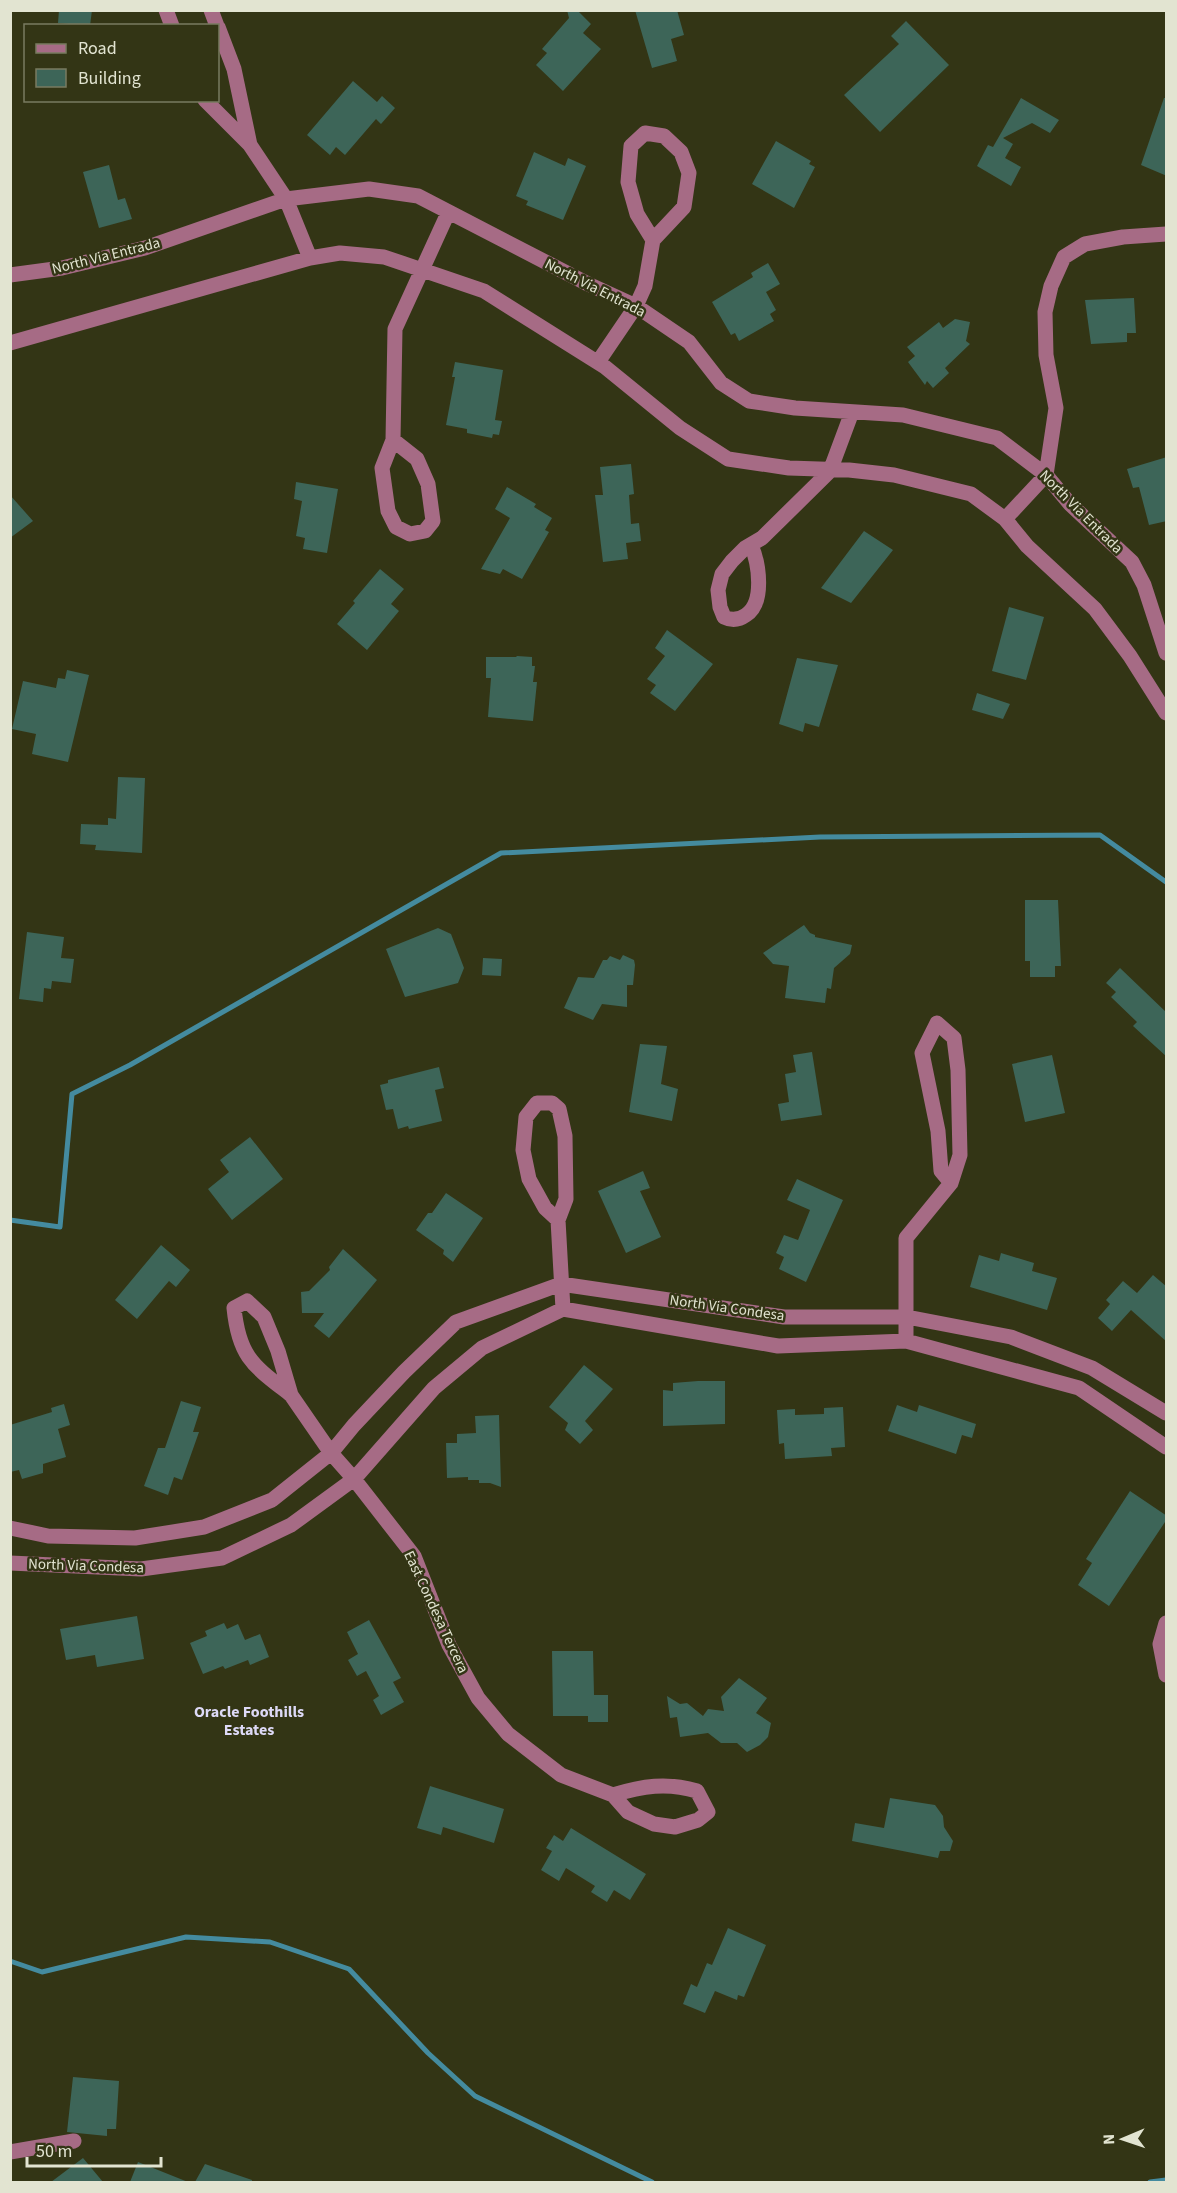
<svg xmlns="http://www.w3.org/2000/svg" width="1177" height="2193" viewBox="0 0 1177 2193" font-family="'Source Sans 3',sans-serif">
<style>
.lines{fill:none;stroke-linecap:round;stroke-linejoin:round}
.stream{stroke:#448b9f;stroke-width:5}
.building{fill:#3d6558}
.minor{stroke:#a66b85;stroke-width:15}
.labels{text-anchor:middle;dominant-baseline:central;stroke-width:5;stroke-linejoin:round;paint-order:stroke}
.street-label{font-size:15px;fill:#e2e4d1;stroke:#333515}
.neighbourhood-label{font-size:16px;font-weight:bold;fill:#ddd9f6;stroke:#333515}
</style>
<rect width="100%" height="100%" fill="#333515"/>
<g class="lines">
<path class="stream" d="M10 1220 60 1227 72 1094 130 1065 501 853 820 837 1100 835 1166 882
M10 1961 42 1972 186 1937 270 1942 349 1969 428 2053 475 2096 652 2182
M1150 2182 1166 2180"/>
</g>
<path class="building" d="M59 10H92L90 26 58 23Z
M567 10H577L591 24 583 33 601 49 563 91 536 65 547 53 542 49 569 18Z
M635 10H677L684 35 671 39 677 61 652 68Z
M906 21 949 65 880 132 844 95 899 44 891 36Z
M353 81 377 102 382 96 395 108 381 124 376 119 345 155 336 147 330 155 307 135Z
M1021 98 1059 120 1050 133 1032 123 1003 138 1013 144 1005 158 1021 167 1011 186 977 166 988 145 993 147Z
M1164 98H1167V176L1141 165Z
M776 141 811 161 809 164 815 167 794 208 752 184Z
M534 152 565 166 568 158 586 166 563 220 526 205 528 201 516 196Z
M109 165 118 200 125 198 132 219 99 228 83 172Z
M768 263 780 284 766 292 776 310 770 314 774 321 739 341 735 333 731 335 712 302 753 277 751 273Z
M1134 298 1136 333H1127V342L1091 344 1085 300Z
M955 319 970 322 966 341 970 344 945 368 949 373 933 388 927 381 925 385 908 362 915 356 907 347 939 322 943 328Z
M455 362 503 370 495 420 502 421 499 435 493 434 492 438 467 433V429L446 425 455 377H452Z
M1167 457V521L1149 525 1139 487 1133 488 1127 469Z
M631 464 634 494 629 495 631 524 639 523 641 541 626 543 628 559 603 562 595 495H603L600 467Z
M296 482 338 489 327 553 303 549 305 538 296 536 302 501 294 499Z
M507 487 536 504 534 507 552 518 545 530 549 532 522 579 503 569 500 574 481 569 510 518 495 509Z
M10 495 33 521 10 538Z
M864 531 893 550 851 603 821 588Z
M380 569 404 589 391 604 399 611 367 650 337 624 355 603 353 601Z
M1009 607 1044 617 1026 680 992 671Z
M667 630 713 664 675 711 650 693 656 685 647 679 665 656 655 648Z
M517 656 532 657V666H535L533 682H537L533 721 488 717 491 678H486V657H516Z
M797 658 838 665 819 727 805 723 803 732 779 724Z
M67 670 89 675 68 762 32 754 36 734 12 729 23 681 56 688 58 678 65 679Z
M977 693 1010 704 1003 719 972 710Z
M118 777 145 778 142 853 95 850 96 845 80 844 81 824 108 825V818L116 819Z
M1025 900H1058L1061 966H1055V977H1030V961H1025Z
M804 925 810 933 815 935V937L852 945 850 954 834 968 831 989 827 988 825 1003 785 998 789 966 773 964 763 953Z
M438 928 451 934 464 968 458 983 405 997 386 949Z
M27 932 64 937 61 958 74 959 71 983 52 981 51 989 44 988 43 1002 19 999Z
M623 955 634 960 635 965 633 985H627V1007L602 1004 593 1020 564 1008 578 977 594 978 603 960H607L610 956 620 960Z
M483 958 502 959 501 976 482 975Z
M1120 968 1167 1013V1057L1133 1026 1137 1022 1111 997 1116 992 1106 983Z
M640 1044 667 1046 661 1084 678 1089 672 1121 629 1112Z
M812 1052 822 1115 781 1121 778 1104 789 1102 785 1074 796 1072 793 1055Z
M1052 1055 1065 1113 1025 1122 1012 1064Z
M439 1067 444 1088 435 1090 442 1121 409 1129 408 1126 398 1129 393 1109 386 1110 380 1085 388 1083V1080Z
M250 1137 283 1179 232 1220 208 1189 229 1172 220 1160Z
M643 1171 650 1188 640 1191 661 1237 626 1253 598 1191Z
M797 1179 843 1200 806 1282 779 1269 784 1257 776 1253 784 1235 798 1240 810 1210 787 1200Z
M446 1193 483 1218 453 1262 443 1254 444 1250 416 1230 428 1213H432Z
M161 1245 190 1270 176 1287 169 1281 137 1319 115 1300Z
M343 1249 377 1280 329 1338 314 1326 324 1313H302L301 1292 309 1291 330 1270 329 1267Z
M1001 1253 1034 1263 1032 1271 1057 1278 1047 1310 970 1287 979 1255 999 1261Z
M1153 1275 1167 1287V1342L1131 1310 1112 1331 1098 1318 1110 1304 1106 1300 1123 1281 1137 1293Z
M584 1365 613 1389 585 1421 593 1430 580 1444 565 1430 568 1423 549 1407Z
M698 1381H725V1424L663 1426V1390L673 1391V1383Z
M181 1401 201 1407 193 1432H199L182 1480 174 1477 168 1495 144 1486 158 1448H165Z
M64 1404 70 1425 58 1429 66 1457 43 1464V1473L22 1479 19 1470 10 1472V1425L52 1412 51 1408Z
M897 1405 917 1412 919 1405 976 1424 972 1438 962 1435 956 1454 888 1431Z
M843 1407 845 1447 831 1448 832 1456 785 1459 784 1443 779 1444 777 1410 795 1409V1415L824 1414V1408Z
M499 1415 501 1487 490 1483H479V1480H468V1477L447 1478 446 1443H457V1434L476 1433 475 1416Z
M1130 1491 1167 1516V1519L1109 1606 1078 1585 1092 1563 1086 1559Z
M137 1616 144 1659 97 1667 95 1655 66 1660 60 1629Z
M369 1620 401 1678 393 1682 404 1702 381 1715 373 1700 379 1696 366 1671 357 1676 348 1660 358 1654 347 1632Z
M224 1623 227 1629 238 1624 245 1640 260 1634 269 1657 250 1665 248 1660 225 1669 223 1666 203 1674 190 1643 207 1636 205 1631Z
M552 1651H593L594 1695H608V1722H588V1716H553Z
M739 1678 767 1698 756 1713 771 1723 768 1737 760 1745 747 1752 737 1743H721L708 1733 680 1737 677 1717 670 1718 667 1696 680 1704 687 1703 703 1716 708 1709 724 1711 721 1697Z
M430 1786 504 1809 494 1843 443 1827 441 1835 417 1828Z
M890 1798 935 1805 943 1816 944 1827 953 1841 950 1851H940L938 1858 852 1841 855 1823 884 1828Z
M571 1828 646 1874 630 1900 614 1890 607 1902 591 1892 595 1886 566 1868 559 1881 541 1870 552 1851 546 1848 554 1835 563 1841Z
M728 1928 766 1945 744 1997 738 1995 737 2000 715 1991 705 2013 683 2004 691 1984 697 1987 707 1963 712 1965Z
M73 2077 119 2081 116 2129H107V2136L67 2132Z
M83 2158 103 2182H51Z
M138 2162 188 2182H130Z
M205 2164 252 2180V2182H195Z"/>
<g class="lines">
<path class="minor" d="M166 10 172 26
M211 10 217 26
M218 27 234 69 250 145
M205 100 250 145 286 199 310 258
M10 275 62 268 145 248 286 199 369 189 418 196 588 284 636 306 689 342 721 383 749 401 795 408 903 415 997 438 1046 475 1070 504 1132 562 1144 585 1166 653
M10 343 310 258 340 253 384 257 484 291 605 367 680 428 728 459 789 468 849 470 894 475 971 494 1005 519 1027 546 1095 609 1130 656 1166 713
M598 362 636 306 645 286 653 240 684 207 689 173 681 152 664 136 645 133 631 146 628 182 637 214 653 240
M393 440 417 459 428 484 433 521 425 531 410 534 396 527 388 511 382 468 393 440 395 329 448 213
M1005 519 1046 475 1056 408 1046 355 1045 312 1051 286 1064 257 1085 244 1123 237 1166 234
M751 545C759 563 765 603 746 615 739 620 732 621 724 617L720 607 718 590 722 574 732 561 745 548 762 538 830 471 852 412
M558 1220 545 1208 529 1179 523 1150 526 1117 537 1103H552L559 1109 565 1136 566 1199 558 1220 563 1309
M906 1341V1238L951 1183 960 1155 958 1070 954 1038 937 1023 922 1053 938 1131 941 1171 951 1183
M291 1395C254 1366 239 1358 234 1308L247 1301 264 1317 278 1351 291 1395 331 1453 354 1479 414 1556 449 1645 478 1698 508 1734 561 1775 613 1795 628 1812 654 1824 675 1827 698 1820 708 1812 697 1791C667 1782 642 1786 613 1795
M10 1528 48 1536 135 1538 204 1527 272 1500 331 1453 354 1425 404 1372 456 1322 561 1284 784 1317H907L1011 1337 1092 1368 1166 1413
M10 1563 141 1569 222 1558 291 1525 354 1479 434 1388 482 1348 563 1309 778 1346 906 1341 1079 1388 1166 1447
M1166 1623 1160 1644 1166 1675
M10 2152 74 2141"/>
</g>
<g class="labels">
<g class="street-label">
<text transform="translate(106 256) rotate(-14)">North Via Entrada</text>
<text transform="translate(595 288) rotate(27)">North Via Entrada</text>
<text transform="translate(1081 512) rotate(45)">North Via Entrada</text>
<text transform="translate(727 1308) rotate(8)">North Via Condesa</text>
<text transform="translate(86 1566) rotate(2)">North Via Condesa</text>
<text transform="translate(436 1612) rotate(65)">East Condesa Tercera</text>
</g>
<g class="neighbourhood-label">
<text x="249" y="1712">Oracle Foothills<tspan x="249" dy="18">Estates</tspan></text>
</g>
</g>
<rect width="1177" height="2193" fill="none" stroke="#e2e4d1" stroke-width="24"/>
<rect x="24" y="24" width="195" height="78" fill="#333515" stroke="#797b60" stroke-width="1.5"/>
<rect x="36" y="44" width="30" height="9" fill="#a66b85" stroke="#797b60" stroke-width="1.5"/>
<text x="78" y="54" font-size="18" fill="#e2e4d1">Road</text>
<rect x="36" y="69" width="30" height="18" fill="#3d6558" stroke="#797b60" stroke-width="1.5"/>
<text x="78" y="84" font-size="18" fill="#e2e4d1">Building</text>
<g transform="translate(1123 2139) rotate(268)" stroke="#333515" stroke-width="4.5" paint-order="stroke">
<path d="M0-4.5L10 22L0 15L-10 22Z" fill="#e2e4d1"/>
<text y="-9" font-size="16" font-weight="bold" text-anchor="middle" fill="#e2e4d1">N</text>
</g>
<path d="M27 2157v9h134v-9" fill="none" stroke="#e2e4d1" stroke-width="3"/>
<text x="36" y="2157" font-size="18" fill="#e2e4d1" stroke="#333515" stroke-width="4.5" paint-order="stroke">50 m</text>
</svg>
